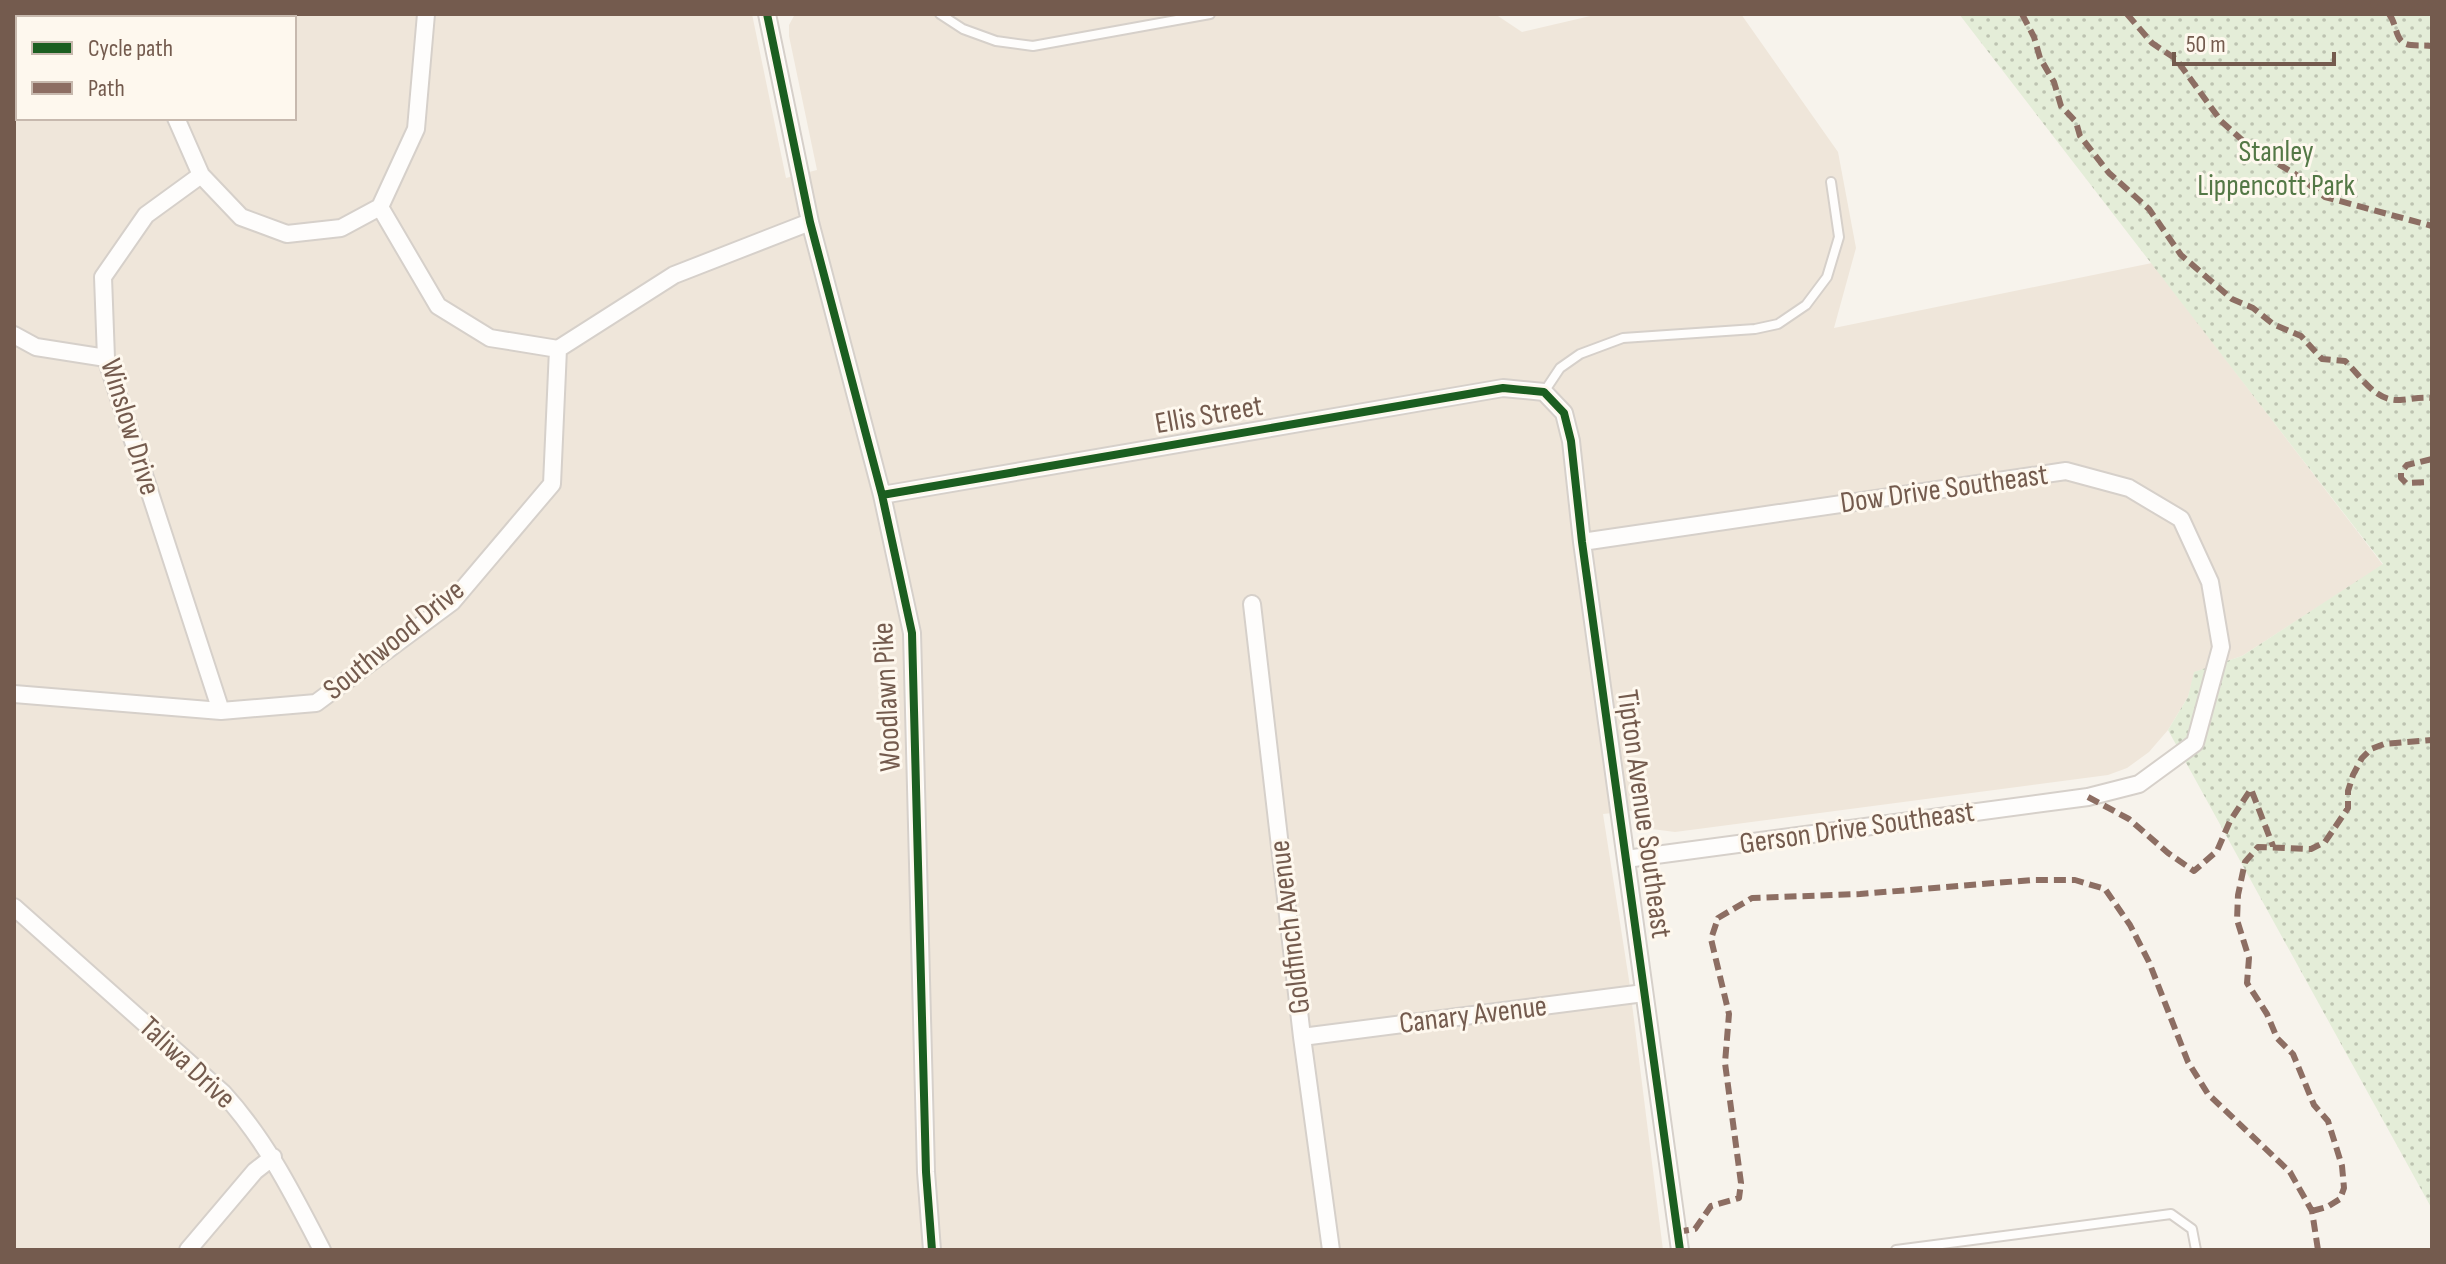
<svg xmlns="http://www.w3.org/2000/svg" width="2446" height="1264" viewBox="0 0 2446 1264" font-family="'Sofia Sans Condensed',sans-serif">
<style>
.residential{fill:#efe6da;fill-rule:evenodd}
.park{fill:url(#park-dots)}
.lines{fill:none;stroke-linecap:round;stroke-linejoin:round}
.service-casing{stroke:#d6d0ca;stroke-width:12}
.minor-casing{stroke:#d6d0ca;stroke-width:20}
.service{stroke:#fefdfc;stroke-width:8}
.minor{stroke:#fefdfc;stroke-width:16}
.quiet{stroke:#8d6e63;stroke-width:6;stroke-dasharray:12 6;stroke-linecap:butt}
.cycleway-casing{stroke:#fef8ee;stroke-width:13}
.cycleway{stroke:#1b5e20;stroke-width:8}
.labels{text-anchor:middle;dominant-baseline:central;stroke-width:6;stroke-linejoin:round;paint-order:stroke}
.park-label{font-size:30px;fill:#547846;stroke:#fef8ee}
.street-label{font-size:30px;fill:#745b4e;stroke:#fef8ee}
</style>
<defs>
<pattern id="park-dots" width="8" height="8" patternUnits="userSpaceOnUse" patternTransform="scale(2)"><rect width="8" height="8" fill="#e4edd8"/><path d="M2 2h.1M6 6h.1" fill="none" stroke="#bdc3b1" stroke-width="1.8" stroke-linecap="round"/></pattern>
</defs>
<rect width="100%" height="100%" fill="#f7f3ec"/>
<path class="residential" d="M14 14H752L786 178 817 170 789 36V25L795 14H1495L1522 32 1599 14H1741L1838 152 1856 248 1834 328 2152 263 2383 565 2242 656 2195 672 2188 697 2168 730 2149 752 2127 768 2108 775 1675 832 1652 829 1639 810 1603 814 1629 980 1663 1250H14ZM18 18H294V118H18Z"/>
<path class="park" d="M1959 14H2432V1209L2168 730 2188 697 2194 672 2242 656 2383 564Z"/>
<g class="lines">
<g class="service-casing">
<path id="service" d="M940 14 963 29 996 41 1033 46 1210 14
M1544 392 1560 368 1580 354 1623 338 1755 329 1778 324 1806 305 1827 277 1839 237 1831 182
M1896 1250 2171 1214 2192 1229 2196 1250"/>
</g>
<g class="minor-casing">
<path id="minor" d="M131 14 133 18
M426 14 416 129 380 207 438 306 490 338 558 349
M767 14 810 222 882 495 912 633 926 1172 932 1250
M176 118 201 175 241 217 287 234 341 228 380 207
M201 175 146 215 103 277 106 358 221 711
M14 335 36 347 106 358
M882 495 1503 388 1544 392 1564 413 1571 441 1582 542 1680 1250
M1582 542 2066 471 2129 488 2181 519 2210 582 2221 647 2195 743 2139 784 2088 797 1626 859
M1252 604 1302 1037 1331 1250
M14 694 221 711 316 703 452 602 552 484 558 349 674 275 810 222
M14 907 223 1093C266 1140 293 1194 322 1250
M1302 1037 1644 993
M188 1250 255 1171 273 1157"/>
</g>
<use href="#service" class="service"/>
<use href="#minor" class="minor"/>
<path class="quiet" d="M2022 14 2034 37 2040 58 2054 82 2061 106 2076 122 2080 136 2109 173 2149 209 2181 255 2232 299 2253 308 2273 324 2301 336 2322 359 2345 361C2361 376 2375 402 2400 400 2412 399 2420 397 2432 398
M2127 14 2152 43 2176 59 2221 121 2250 147 2295 174 2325 197 2432 226
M2389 14C2398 25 2394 44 2411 45 2419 46 2424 45 2432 46
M2432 459 2407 465 2401 472V478L2406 483 2432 482
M2088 797 2129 819 2168 853 2194 871 2217 851 2230 821 2251 789 2273 846
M2312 1211 2327 1207 2340 1199 2344 1188 2342 1166 2328 1121 2314 1105 2293 1054 2277 1038 2267 1014 2247 983 2249 958 2237 920 2238 895 2245 862 2258 847 2311 849 2325 842 2348 808V791L2353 775 2362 758 2371 749 2384 744 2432 740
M1677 1232 1695 1229 1711 1206 1739 1198 1741 1183 1725 1063 1729 1014 1711 939 1718 918 1752 898 1860 894 2032 880H2075L2105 889 2130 925 2149 962 2188 1062 2208 1094 2290 1172 2312 1211 2318 1250"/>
<g class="cycleway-casing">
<path id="cycleway" d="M767 14 810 222 882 495 912 633 926 1172 932 1250
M882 495 1503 388 1544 392 1564 413 1571 441 1582 542 1680 1250"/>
</g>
<use href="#cycleway" class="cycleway"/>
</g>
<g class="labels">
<g class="park-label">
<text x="2276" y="152">Stanley<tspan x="2276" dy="34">Lippencott Park</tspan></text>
</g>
<g class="street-label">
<text transform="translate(1209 415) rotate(-10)">Ellis Street</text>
<text transform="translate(130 427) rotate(73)">Winslow Drive</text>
<text transform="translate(1944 489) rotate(-8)">Dow Drive Southeast</text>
<text transform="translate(394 640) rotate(-39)">Southwood Drive</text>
<text transform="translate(887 697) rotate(-93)">Woodlawn Pike</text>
<text transform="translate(1644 814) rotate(82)">Tipton Avenue Southeast</text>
<text transform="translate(1857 828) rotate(-8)">Gerson Drive Southeast</text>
<text transform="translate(1290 927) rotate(-97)">Goldfinch Avenue</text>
<text transform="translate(1473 1015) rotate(-7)">Canary Avenue</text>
<text transform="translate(187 1063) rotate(43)">Taliwa Drive</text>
</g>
</g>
<rect width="2446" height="1264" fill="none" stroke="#745b4e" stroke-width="32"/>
<rect x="16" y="16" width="280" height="104" fill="#fef8ee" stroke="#c7b9ae" stroke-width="2"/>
<rect x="32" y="42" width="40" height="12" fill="#1b5e20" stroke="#c7b9ae" stroke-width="2"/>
<text x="88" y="56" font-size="24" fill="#745b4e">Cycle path</text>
<rect x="32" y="82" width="40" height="12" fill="#8d6e63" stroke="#c7b9ae" stroke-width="2"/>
<text x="88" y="96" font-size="24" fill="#745b4e">Path</text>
<path d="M2174 52v12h160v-12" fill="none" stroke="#745b4e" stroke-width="4"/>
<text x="2186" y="52" font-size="24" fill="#745b4e" stroke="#fef8ee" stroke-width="6" paint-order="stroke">50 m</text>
</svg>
